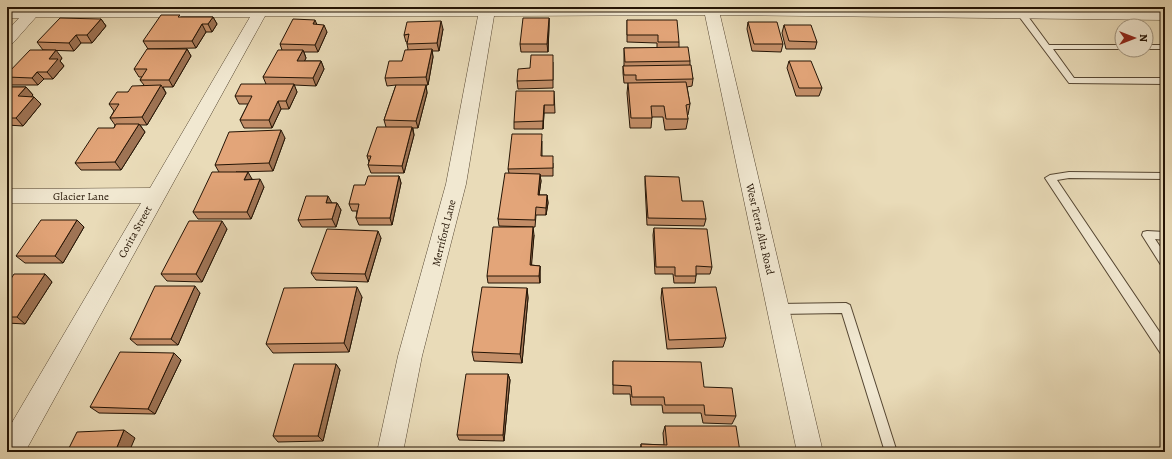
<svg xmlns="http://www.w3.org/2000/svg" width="1172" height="459" viewBox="0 0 1172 459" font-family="Alegreya,serif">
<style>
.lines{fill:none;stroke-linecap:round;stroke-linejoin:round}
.service-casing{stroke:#554632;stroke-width:2}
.minor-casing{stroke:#554632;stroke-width:1}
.service{fill:#f1e8d1;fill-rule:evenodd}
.minor{fill:#f1e8d1;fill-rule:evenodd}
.wall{fill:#c38e68;stroke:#241405}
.shaded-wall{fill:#9f7455;stroke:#241405}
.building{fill:#e3a579;stroke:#241405}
.labels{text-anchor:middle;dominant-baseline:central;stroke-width:4;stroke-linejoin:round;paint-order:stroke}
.street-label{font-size:11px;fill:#241405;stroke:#f1e8d1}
</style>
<rect width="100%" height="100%" fill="#e9dbb8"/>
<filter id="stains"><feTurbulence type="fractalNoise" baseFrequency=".005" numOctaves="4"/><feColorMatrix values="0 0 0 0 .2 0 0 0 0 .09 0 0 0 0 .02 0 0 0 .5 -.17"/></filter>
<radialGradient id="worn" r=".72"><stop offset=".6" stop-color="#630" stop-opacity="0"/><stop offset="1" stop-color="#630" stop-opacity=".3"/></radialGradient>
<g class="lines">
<g class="service-casing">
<path id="service" d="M1018 11H1024L1049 45H1122V49H1053L1074 78H1165V84L1069 83 1018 15Z
M1146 45H1165V49H1146Z
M1069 172 1165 173V179L1069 178 1057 180 1165 340V355L1161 354 1045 178 1050 175Z
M1147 231 1165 232V240L1155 239 1165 254V266L1161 265 1142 235 1143 232Z
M846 303 850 305 851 308 897 452H885L842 313 778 314 774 312 773 309 774 306 778 304Z"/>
</g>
<g class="minor-casing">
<path id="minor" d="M339 7H856L1165 10V20L720 15 823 452H797L705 15 494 16 466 184 422 356 403 452H377L398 356 446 184 478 16H265L25 452H7V431L141 203H7V189L150 188 250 17H36L13 43 7 45V31L19 18H7V8Z"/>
</g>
<use href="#service" class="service"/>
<use href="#minor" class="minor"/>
</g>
<path class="wall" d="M181 17H213L217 24 212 32H206L196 48 148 49 143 41Z
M549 18V26L548 52H521L520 44Z
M101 19 106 26 92 43H81L74 51 43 50 37 42Z
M627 20 679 42V47L690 61V65L693 79 692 86 687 87 690 104 688 115H687L688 119 686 129 665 130 663 117H652L651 128H630L627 93 628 83H624L623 73V66H624V48H657V43L627 42Z
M748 22 783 44 781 52 752 51 747 29Z
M317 25 327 32 318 52H304L306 58 304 61H321L324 69 316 86 294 85 297 92 289 109H281L272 128H244L240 120 248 104H239L235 96 266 84 263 77 282 50 280 44Z
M784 25 817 42 815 49H786L782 33Z
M443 29 439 51H432L433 57 428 85H426L427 93 418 128H413L414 135 404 173H371L368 165 369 162 367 156 386 127 384 120 396 85 387 86 385 78 402 61 408 49 407 44V42H406L404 35Z
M187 49 191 56 173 87H163L166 93 147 125H140L145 132 121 170H81L75 163 114 128 115 125 110 118 114 111 109 104 128 92 144 85 140 80 142 77H139L134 69Z
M62 58 60 61 64 66 53 79H44L38 85H10L7 81V74Z
M789 61 822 88 819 96H796L787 68Z
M553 62V88L518 89 517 81 530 68Z
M7 87H26L33 95 31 97H34L41 104 23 126 7 125Z
M554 91 555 113H544L543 129H514V122Z
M285 138 273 171 236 172 252 179 264 187 251 219H198L193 212 219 172 215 165Z
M542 141V156L553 163V176H540L541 181 539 195H547L548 203 546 215H536L535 227 499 226 498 219 509 173 508 169Z
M399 176 401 183 392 225H359L356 218 357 211H352L349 204 365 185Z
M645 176 682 201 706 219 704 226 647 225 645 184Z
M332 203H337L341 210 336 227H302L298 220Z
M84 227 63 263H25L16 256Z
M654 228 712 267 710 274H696V276L695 283H674L673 274H655L653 235Z
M227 229 202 282 167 281 161 274Z
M534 235 531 265 540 266V283H488L487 276Z
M381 238 368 282 316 280 311 273Z
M45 274 52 282 25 324 7 323V285Z
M527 288 528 298 522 363 474 361 472 352Z
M662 288 726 338 723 347 667 349 661 298Z
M200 293 178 345H137L130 339Z
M362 297 349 352 273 353 266 344Z
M181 360 155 414 99 413 90 407Z
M613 361 704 387 736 416 732 424 703 423 701 413H663L662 405H631L630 394H613Z
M336 364 340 370 323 441 278 442 273 436Z
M508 374 510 380 504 441 459 440 457 435Z
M665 426 740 452H640L641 444 664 445 663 433Z"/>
<path class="shaded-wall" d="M213 17 217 24 212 32 208 24Z
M549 18V26L548 52 547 44Z
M101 19 106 26 92 43 87 35Z
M315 20 318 27 313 24Z
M441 21 443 29 439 51 437 43Z
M202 24 206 32 196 48 192 41Z
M324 25 327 32 318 52 315 45Z
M76 35 81 43 74 51 69 43Z
M187 49 191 56 173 87 169 80Z
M432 49 433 57 428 85 426 77Z
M56 50 62 58 60 61 64 66 53 79 47 72 49 59Z
M303 50 306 58 301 68 297 61Z
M321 61 324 69 316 86 313 78Z
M37 72 44 79 38 85 32 78Z
M294 84 297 92 289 109 286 101Z
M161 85 166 93 147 125 142 117Z
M426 85 427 93 418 128 416 121Z
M26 87 33 95 25 104 18 96Z
M34 97 41 104 23 126 16 118Z
M278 101 281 109 272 128 269 120Z
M544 105V113L543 129V121Z
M139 124 145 132 121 170 115 162Z
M412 127 414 135 404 173 402 166Z
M281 130 285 138 273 171 269 163Z
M248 172 252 179 244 180Z
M540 174 541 181 538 202V195Z
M399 176 401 183 392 225 390 218Z
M260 179 264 187 251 219 247 212Z
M547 195 548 203 546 215V208Z
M328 196 332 203H326Z
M337 203 341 210 336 227 332 219Z
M77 220 84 227 63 263 55 256Z
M222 221 227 229 202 282 196 274Z
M533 227 534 235 531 272 530 265Z
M378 231 381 238 368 282 365 274Z
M540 266V283L539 276Z
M45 274 52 282 25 324 17 317Z
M195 286 200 293 178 345 171 339Z
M357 287 362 297 349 352 344 343Z
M527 288 528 298 522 363 520 354Z
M174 353 181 360 155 414 148 409Z
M336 364 340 370 323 441 318 436Z
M508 374 510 380 504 441 503 435Z
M124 430 135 438 129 452H115Z"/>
<path class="building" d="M161 15H180L178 17H213L208 24H202L192 41H143Z
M60 18 101 19 87 35H76L69 43 37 42Z
M523 18H549L547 44H520Z
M293 19 315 20 313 24 324 25 315 45 280 44Z
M627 20H677L679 42H658V35H627Z
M441 21 437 43 407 44 409 34 404 35 407 22Z
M748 22H777L783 44H754Z
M784 25H811L817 42 789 41Z
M688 47 690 61 625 62 624 48Z
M147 49H187L169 80H140L147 69H134Z
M432 49 426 77 385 78 389 61H402L405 50Z
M30 50H56L49 59H58L47 72H37L32 78 7 77V74Z
M278 50H303L297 61H321L313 78 263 77Z
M531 55H553V80L517 81 518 69 530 68Z
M789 61H811L822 88H799Z
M691 65 693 79 636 80V75H624L623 66Z
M686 82 690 104 686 105 688 119H666L664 106H651L652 118H631L628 83Z
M241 84H294L286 101H278L269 120H240L252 96H235Z
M161 85 142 117 110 118 119 104H109L117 92H128L132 86Z
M396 85H426L416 121 384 120Z
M7 87H26L18 96 34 97 16 118H7Z
M516 91H554V105H544L543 121 514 122Z
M116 124H139L115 162 75 163 98 128H114Z
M377 127H412L402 166 368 165 371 156H367Z
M281 130 269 163 215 165 229 132Z
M512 134H542L541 156H553V168L508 169Z
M212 172H248L244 180 260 179 247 212H193Z
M505 173 540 174 538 195H547L546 208 536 207 535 220 498 219Z
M368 176H399L390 218H356L359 204H349L354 185H365Z
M645 176 679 177 682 201H703L706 219 648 218Z
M306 196H328L326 203H337L332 219 298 220Z
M41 220H77L55 256H16Z
M189 221H222L196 274H161Z
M493 227H533L530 265 540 266 539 276H487Z
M654 228 707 229 712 267 696 266V276H675V267H656Z
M327 229 378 231 365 274 311 273Z
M14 274H45L17 317H7V285Z
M155 286H195L171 339H130Z
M357 287 344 343 266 344 284 288Z
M482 287 527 288 520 354 472 352Z
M716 287 726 338 669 340 662 288Z
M120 352 174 353 148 409 90 407Z
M613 361 701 362 704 387 732 388 736 416 705 415 704 405H665L664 397H632L631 386 613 385Z
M294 364H336L318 436H273Z
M466 374H508L503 435H457Z
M665 426H736L740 452H642L641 444 667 445Z
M124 430 115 452H67L77 432Z"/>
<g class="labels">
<g class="street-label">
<text x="81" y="196">Glacier Lane</text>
<text transform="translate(760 229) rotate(77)">West Terra Alta Road</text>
<text transform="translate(135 232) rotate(-61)">Corita Street</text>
<text transform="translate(444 233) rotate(-76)">Merriford Lane</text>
</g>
</g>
<rect width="1172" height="459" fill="none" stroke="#e9dbb8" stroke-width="24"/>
<rect x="8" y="8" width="1156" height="443" fill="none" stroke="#241405" stroke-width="2"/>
<rect x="12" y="12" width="1148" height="435" fill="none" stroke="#241405"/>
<g transform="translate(1134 38) rotate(90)"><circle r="19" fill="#f1e8d1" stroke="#9f937f"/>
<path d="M0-3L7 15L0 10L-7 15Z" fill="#8f2418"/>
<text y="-6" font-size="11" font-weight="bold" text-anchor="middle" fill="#241405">N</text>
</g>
<rect width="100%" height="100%" filter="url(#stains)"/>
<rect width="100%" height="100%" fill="url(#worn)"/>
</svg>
